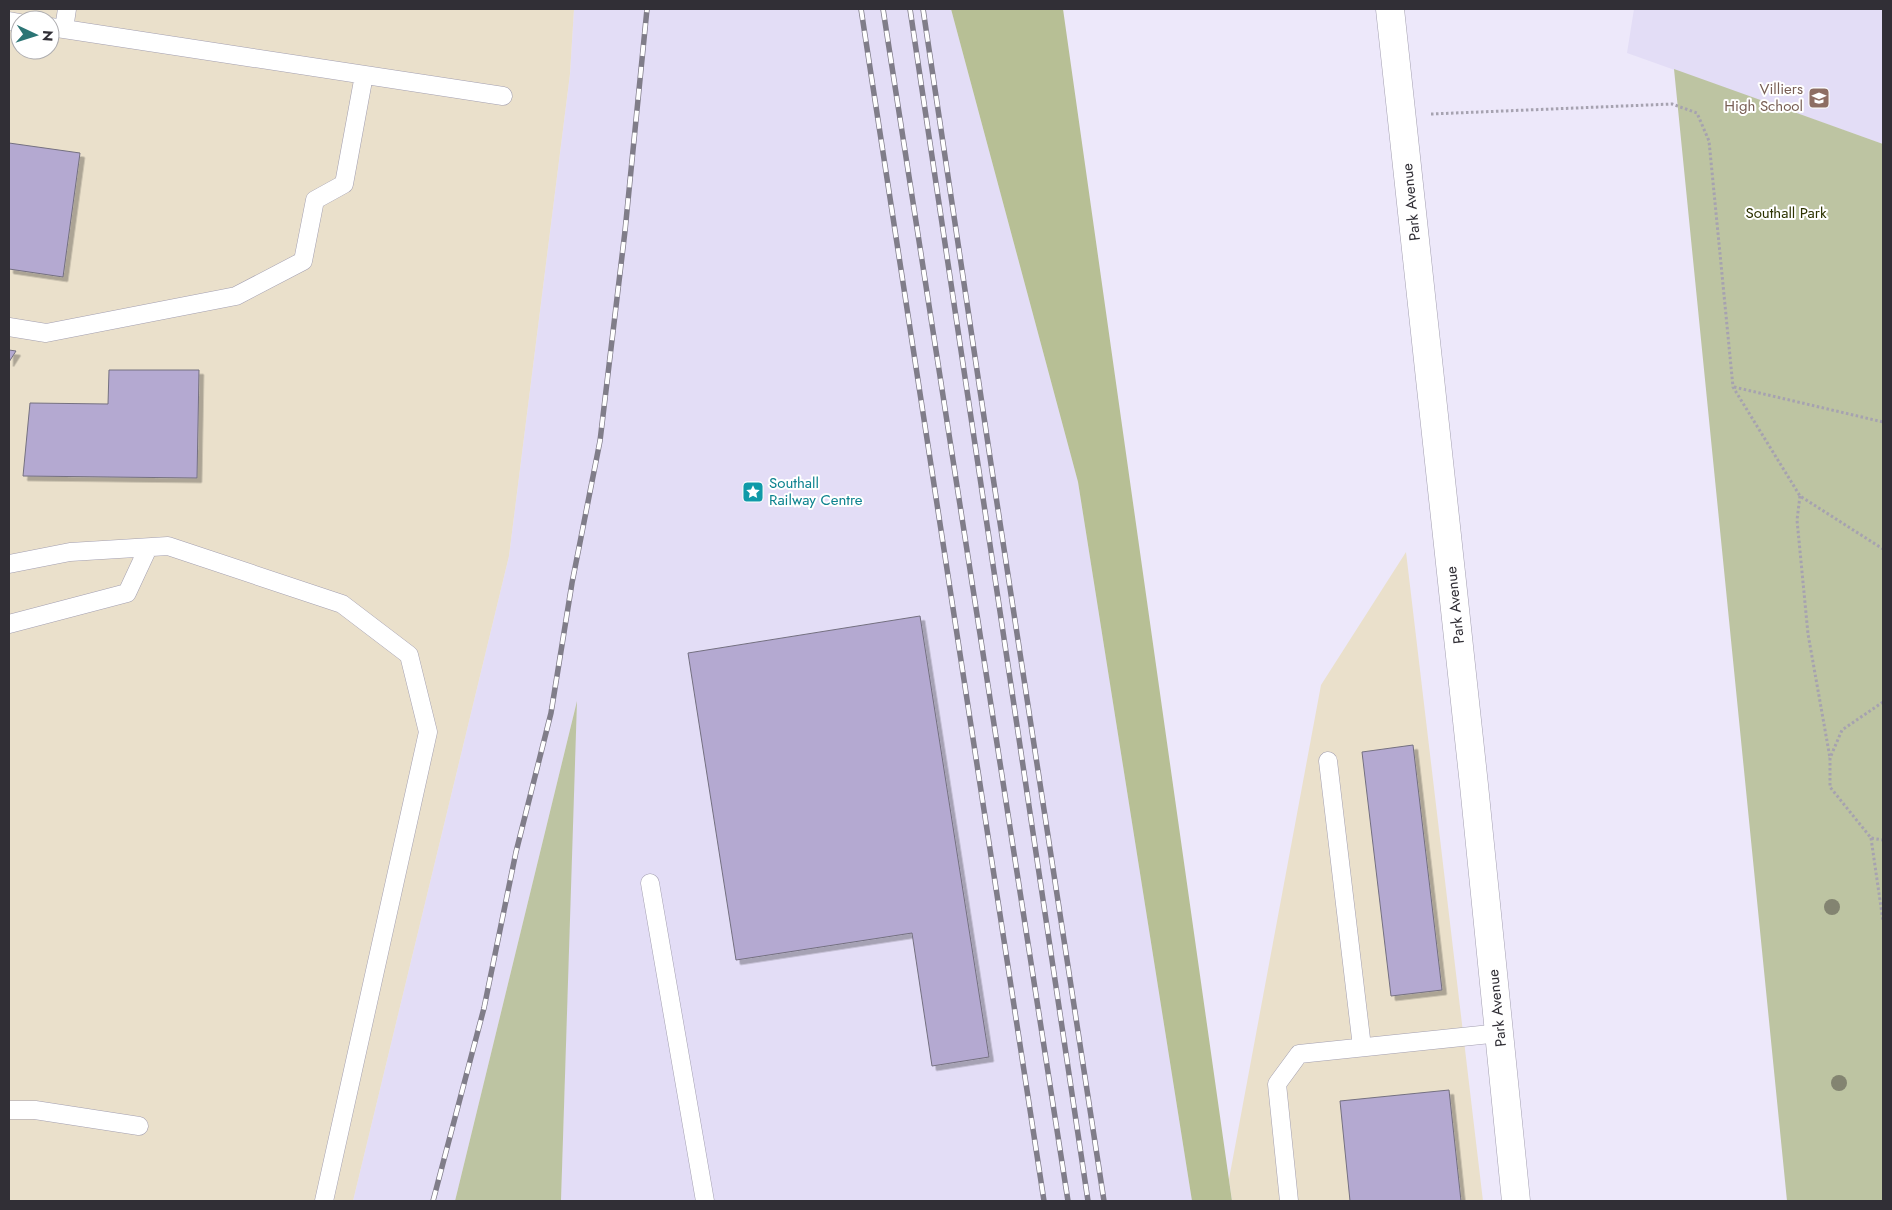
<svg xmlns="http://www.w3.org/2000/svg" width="1892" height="1210" viewBox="0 0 1892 1210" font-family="Jost,sans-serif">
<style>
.built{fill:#e3ddf6}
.industrial{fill:#eae0cb;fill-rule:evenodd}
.green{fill:#bdc4a2}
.forest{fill:#b7bf95}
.building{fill:#b4a9d1;stroke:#747080;filter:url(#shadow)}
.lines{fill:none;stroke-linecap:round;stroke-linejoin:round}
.service-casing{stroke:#a39fb0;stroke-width:19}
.tertiary-casing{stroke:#a39fb0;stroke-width:29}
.path{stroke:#a6a2b0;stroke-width:3;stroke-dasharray:2.5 2.5;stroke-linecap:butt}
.service{stroke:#fff;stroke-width:18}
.tertiary{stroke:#fff;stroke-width:28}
.rail-casing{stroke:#807d89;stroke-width:5.5}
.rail{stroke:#fff;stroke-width:4;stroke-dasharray:11;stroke-linecap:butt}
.tree{fill:#838471}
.labels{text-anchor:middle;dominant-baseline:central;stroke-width:4;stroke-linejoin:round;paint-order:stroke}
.education-label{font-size:15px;fill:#785e54;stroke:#fff;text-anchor:end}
.street-label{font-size:15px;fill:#312f36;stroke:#fff}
.park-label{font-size:15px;fill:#2d3301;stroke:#fff}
.culture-label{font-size:15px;fill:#0d838f;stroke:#fff;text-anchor:start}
</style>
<defs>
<filter id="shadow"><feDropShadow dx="4.5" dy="4.5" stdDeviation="0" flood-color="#0004"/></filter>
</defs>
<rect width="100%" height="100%" fill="#ede8fa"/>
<path class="built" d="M574 9H951L1078 482 1192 1201H561L576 705 455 1201H353L509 556 570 74Z
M1634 9H1883V144L1627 53Z"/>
<path class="industrial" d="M9 9H574L570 74 509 556 353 1201H9ZM20 20H50V50H20Z
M1406 552 1483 1201H1232L1229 1179 1321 685Z"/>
<path class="green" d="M1674 69 1883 144V1201H1787Z
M577 701 561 1201H455Z"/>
<path class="forest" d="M951 9H1063L1232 1201H1192L1078 482Z"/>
<path class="building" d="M9 143 80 153 63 277 9 269Z
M9 350 16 351 9 362Z
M109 370H199L197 478 23 476 30 403 108 404Z
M920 616 989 1057 932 1066 912 933 736 960 688 653Z
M1413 745 1442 990 1391 996 1362 752Z
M1449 1090 1461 1201H1350L1340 1101Z"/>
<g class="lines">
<g class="service-casing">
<path id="service" d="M9 21 20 23
M50 27 64 29 67 9
M64 29 503 96
M9 327 46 333 236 296 303 261 315 200 344 184 364 75
M9 564 70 552 168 546 342 604 409 655 428 732 324 1201
M9 624 127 593 148 548
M1328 761 1362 1047
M650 883 705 1201
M9 1110H35L139 1126
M1289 1201 1277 1084 1299 1054 1500 1033"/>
</g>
<g class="tertiary-casing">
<path id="tertiary" d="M1390 9 1474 785 1516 1201"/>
</g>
<path class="path" d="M1431 114 1672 104 1697 113 1709 141 1733 387 1800 496 1883 549
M1734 387 1883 422
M1800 496 1797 520 1808 634 1830 758
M1883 702 1842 730 1830 758V787L1871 838 1883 840
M1871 838 1883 921"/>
<use href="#service" class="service"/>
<use href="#tertiary" class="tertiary"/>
<g class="rail-casing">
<path id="rail" d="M861 9 1044 1201
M883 9 1068 1201
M910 9 1088 1201
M923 9 991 464 1104 1201
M433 1201 484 1008 516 852 551 713 572 583 600 441 625 231 647 9"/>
</g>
<use href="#rail" class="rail"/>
</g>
<g class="tree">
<circle cx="1832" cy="907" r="8"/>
<circle cx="1839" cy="1083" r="8"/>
</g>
<defs>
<g id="school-square" transform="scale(1.125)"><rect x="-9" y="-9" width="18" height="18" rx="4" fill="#8d6e63" stroke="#fff"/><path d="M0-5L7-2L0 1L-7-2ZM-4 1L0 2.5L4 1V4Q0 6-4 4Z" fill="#fff"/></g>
<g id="sight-square" transform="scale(1.125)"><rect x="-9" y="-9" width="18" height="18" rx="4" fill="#0f9aa8" stroke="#fff"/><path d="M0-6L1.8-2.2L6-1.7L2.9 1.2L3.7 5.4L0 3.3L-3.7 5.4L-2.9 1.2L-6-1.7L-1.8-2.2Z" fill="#fff"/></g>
</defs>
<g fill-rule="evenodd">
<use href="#school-square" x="1819" y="98"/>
<use href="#sight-square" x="753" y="492"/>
</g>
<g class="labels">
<g class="education-label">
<text x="1803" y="89">Villiers<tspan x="1803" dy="17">High School</tspan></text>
</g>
<g class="street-label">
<text transform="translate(1411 202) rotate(-96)">Park Avenue</text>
<text transform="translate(1455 605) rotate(-96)">Park Avenue</text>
<text transform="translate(1497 1008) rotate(-96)">Park Avenue</text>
</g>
<g class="park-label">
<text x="1786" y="213">Southall Park</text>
</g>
<g class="culture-label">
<text x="769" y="483">Southall<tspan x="769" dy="17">Railway Centre</tspan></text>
</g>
</g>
<rect width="1892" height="1210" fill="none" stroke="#312f36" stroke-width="20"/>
<g transform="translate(35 35) rotate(94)"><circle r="24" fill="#ffffff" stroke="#adacaf"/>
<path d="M0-4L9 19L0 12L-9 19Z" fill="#2b7575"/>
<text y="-8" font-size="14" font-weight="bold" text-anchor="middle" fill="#312f36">N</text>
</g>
</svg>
